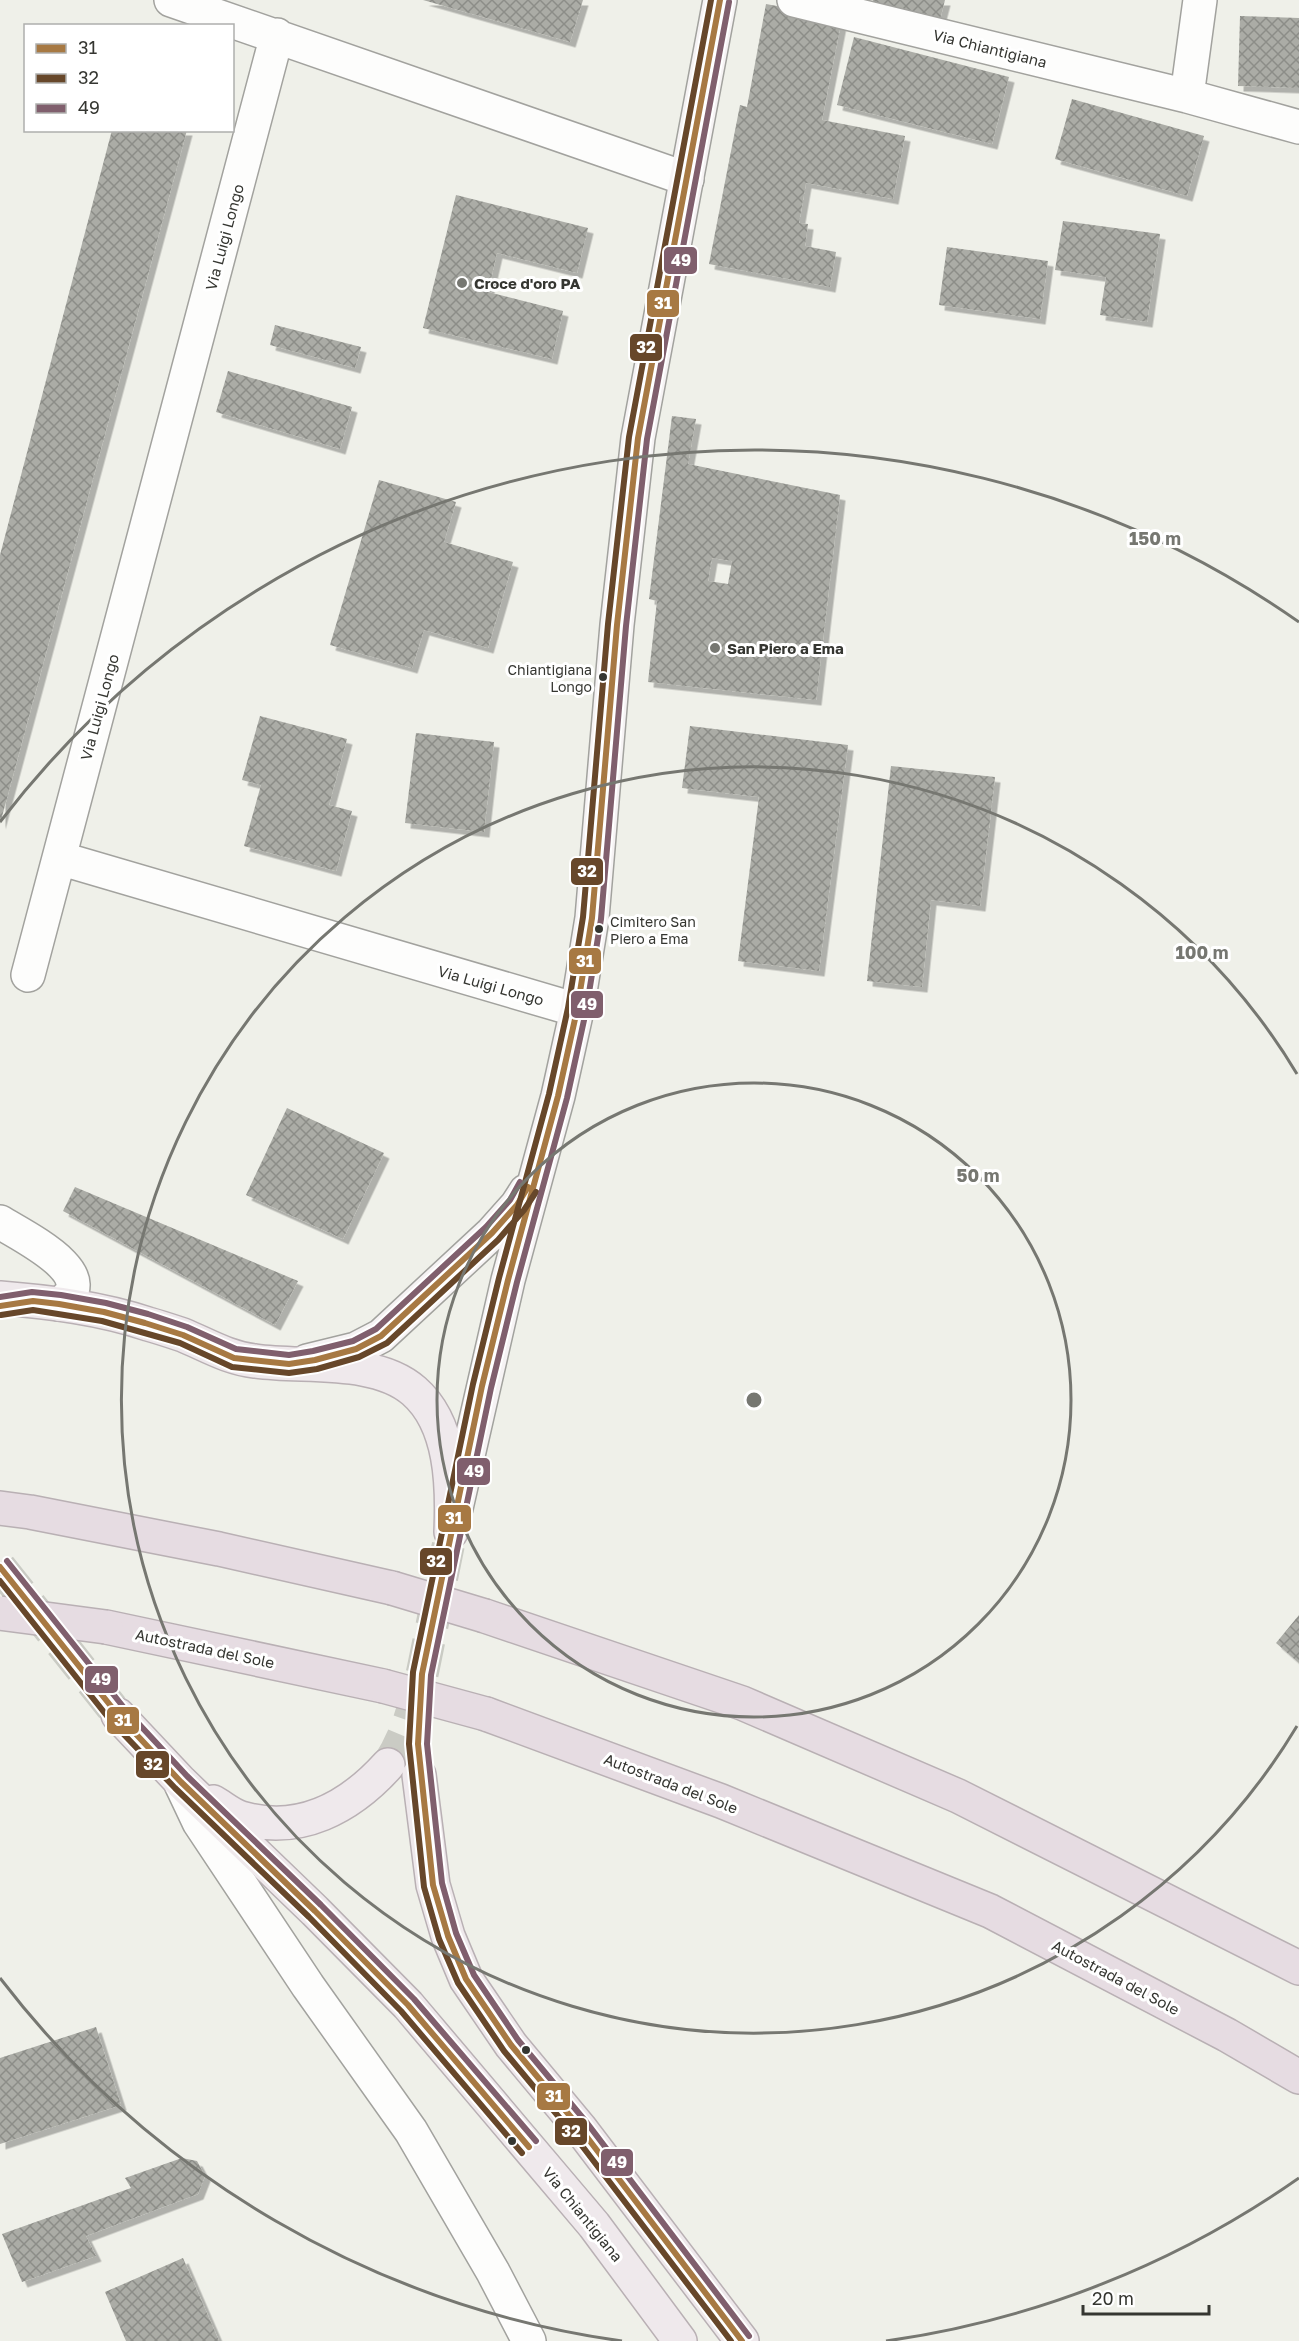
<svg xmlns="http://www.w3.org/2000/svg" width="1299" height="2341" viewBox="0 0 1299 2341" font-family="'Golos Text',sans-serif">
<style>
.building{fill:url(#building-cross-hatch);fill-rule:evenodd;filter:url(#shadow)}
.lines{fill:none;stroke-linecap:round;stroke-linejoin:round}
.primary-tunnel{stroke:#cacbc4;stroke-width:33;stroke-dasharray:33 16;stroke-linecap:butt}
.street-casing{stroke:#a2a29e;stroke-width:36}
.secondary-casing{stroke:#a2a29e;stroke-width:36}
.primary-casing{stroke:#b9b0b4;stroke-width:36}
.highway-casing{stroke:#b9b0b4;stroke-width:36}
.street{stroke:#fdfdfc;stroke-width:33}
.secondary{stroke:#f6f3f4;stroke-width:33}
.primary{stroke:#efe9ec;stroke-width:33}
.highway{stroke:#e6dce2;stroke-width:33}
.highway-bridge-casing{stroke:#b9b0b4;stroke-width:36;stroke-linecap:butt}
.highway-bridge{stroke:#e6dce2;stroke-width:33}
.bus-1-casing{stroke:#fff;stroke-width:10}
.bus-2-casing{stroke:#fff;stroke-width:10}
.bus-3-casing{stroke:#fff;stroke-width:10}
.bus-1{stroke:#a77943;stroke-width:6}
.bus-2{stroke:#67472a;stroke-width:6}
.bus-3{stroke:#805f6d;stroke-width:6}
.ring{fill:none;stroke:#767771;stroke-width:3}
.poi-dot{fill:#767771;stroke:#fff;stroke-width:2}
.bus-dot{fill:#353631;stroke:#fff;stroke-width:2}
.labels{text-anchor:middle;dominant-baseline:central;stroke-width:6;stroke-linejoin:round;paint-order:stroke}
.bus-label{font-size:14px;fill:#353631;stroke:#fff;text-anchor:end}
.street-label{font-size:15px;fill:#353631;stroke:#fff}
.poi-label{font-size:15px;font-weight:bold;fill:#353631;stroke:#fff;text-anchor:start}
.centre{fill:#767771;stroke:#fff;stroke-width:3}
.ring-label{font-size:18px;text-anchor:middle;font-weight:bold;fill:#767771;stroke:#fff;stroke-width:6;stroke-linejoin:round;paint-order:stroke}
.line-badge{stroke:#fff;stroke-width:2}
.badge-label{font-size:16px;text-anchor:middle;font-weight:bold;fill:#fff}
</style>
<defs>
<pattern id="building-cross-hatch" width="8" height="8" patternUnits="userSpaceOnUse" patternTransform="scale(1.5)"><rect width="8" height="8" fill="#abaca6"/><path d="M0 0l8 8M0 8l8-8" fill="none" stroke="#8c8d88"/></pattern>
<filter id="shadow"><feDropShadow dx="5.5" dy="5.5" stdDeviation="0" flood-color="#0004"/></filter>
</defs>
<rect width="100%" height="100%" fill="#eff0e9"/>
<path class="building" d="M423 0H583L570 42Z
M873 0H945L938 27 870 12Z
M766 4 842 18 822 120 905 136 893 199 806 183 799 223 808 224 805 246 836 252 830 287 709 264 740 105 747 107Z
M1240 16 1299 18V88L1238 86Z
M854 37 1009 77 992 144 837 105Z
M1072 99 1204 136 1187 196 1055 159Z
M112 130H187L0 824V555Z
M456 195 588 228 577 273 497 253 488 292 563 311 552 359 423 328Z
M1063 221 1160 234 1147 322 1100 315 1106 277 1055 270Z
M947 247 1048 261 1040 319 939 305Z
M275 325 361 347 355 368 270 345Z
M228 371 352 407 340 449 216 412Z
M672 416 696 419 688 464 840 495 816 700 648 682 657 601 649 599ZM712 558 732 561 728 584 708 581Z
M379 480 456 502 444 542 513 562 488 648 424 630 412 668 330 645Z
M260 716 347 739 329 805 352 811 336 871 244 846 261 785 242 780Z
M690 726 848 745 819 971 738 961 759 797 682 788Z
M416 733 494 742 484 832 405 823Z
M891 766 995 777 980 906 931 900 922 987 867 981Z
M287 1108 384 1153 343 1239 246 1195Z
M75 1187 298 1281 275 1325 63 1211Z
M1299 1615V1663L1276 1643Z
M96 2027 121 2105 0 2144V2058Z
M182 2158 197 2161 205 2176 198 2194 86 2236 96 2256 22 2282 2 2234 131 2188 125 2178Z
M183 2258 219 2341H126L105 2292Z"/>
<g class="lines">
<path class="primary-tunnel" d="M0 1567 118 1715
M388 1765C413 1727 421 1680 430 1635 437 1601 444 1566 451 1532"/>
<g class="street-casing">
<path id="street" d="M171 0 687 179
M794 0 1187 96 1299 127
M1187 96 1200 0
M59 858 577 1010
M28 975 277 35
M0 1222C22 1236 106 1276 59 1304
M181 1784 199 1822 308 1986 411 2131 493 2272 529 2341"/>
</g>
<g class="secondary-casing">
<path id="secondary" d="M307 1361 356 1349 381 1336 492 1233 517 1205 526 1191
M456 1508 508 1280 558 1096 577 1010 592 918 617 625 638 438 720 0"/>
</g>
<g class="primary-casing">
<path id="primary" d="M0 1298C50 1302 100 1308 148 1324 159 1327 171 1331 183 1335 207 1345 228 1358 255 1361 304 1368 375 1357 414 1391 452 1424 453 1486 451 1532
M118 1715 181 1782 315 1911 408 2005 594 2225 680 2341
M419 1775 433 1885 448 1936 466 1979 511 2045 580 2128 742 2341
M213 1802C222 1807 231 1815 241 1818 300 1835 350 1807 388 1765"/>
</g>
<g class="highway-casing">
<path id="highway" d="M0 1508 30 1512 219 1549 392 1588
M485 1616 742 1703 958 1796 1299 1968
M106 1627 383 1686
M486 1714 721 1801 990 1911 1227 2035 1299 2077"/>
</g>
<use href="#street" class="street"/>
<use href="#secondary" class="secondary"/>
<use href="#primary" class="primary"/>
<use href="#highway" class="highway"/>
<g class="highway-bridge-casing">
<path id="highway-bridge" d="M392 1588 485 1616
M0 1613 106 1627
M383 1686 486 1714"/>
</g>
<use href="#highway-bridge" class="highway-bridge"/>
<g class="bus-1-casing">
<path id="bus-1" d="M720 0 638 438 617 625 592 918 577 1010 558 1096 508 1280 482 1386 422 1674 418 1744 433 1885 448 1936 466 1979 511 2045 580 2128 742 2341
M0 1306 33 1301 59 1304 104 1312 145 1323 183 1335 234 1358 289 1364 315 1360 356 1349 381 1336 492 1233 517 1205 528 1187
M0 1567 118 1715 181 1782 315 1911 408 2005 529 2147"/>
</g>
<g class="bus-2-casing">
<path id="bus-2" d="M711 0 629 437 608 624 583 917 568 1008 549 1094 499 1278 473 1384 413 1672 409 1744 424 1887 439 1939 458 1983 504 2051 573 2134 731 2341
M1 1315 33 1310 102 1321 180 1343 232 1367 289 1373 317 1369 359 1357 387 1343 498 1240 524 1210 536 1192
M0 1581 111 1721 175 1788 309 1917 401 2011 522 2153"/>
</g>
<g class="bus-3-casing">
<path id="bus-3" d="M729 2 647 439 626 626 601 919 586 1011 567 1098 517 1282 491 1388 431 1675 427 1744 442 1883 456 1933 474 1975 518 2040 587 2123 749 2336
M0 1297 32 1292 61 1295 106 1303 148 1314 187 1327 236 1349 289 1355 313 1351 353 1341 376 1329 486 1227 510 1200 520 1182
M7 1561 125 1709 187 1776 321 1905 414 1999 536 2141"/>
</g>
<use href="#bus-1" class="bus-1"/>
<use href="#bus-2" class="bus-2"/>
<use href="#bus-3" class="bus-3"/>
</g>
<g class="ring">
<circle cx="754" cy="1400" r="317"/>
<path d="M1297 1726A633 633 0 1 1 1297 1074"/>
<path d="M1299 2178A950 950 0 0 1 886 2341M622 2341A950 950 0 0 1 0 1978M0 822A950 950 0 0 1 1299 622"/>
</g>
<g class="poi-dot">
<circle cx="462" cy="283" r="6"/>
<circle cx="715" cy="648" r="6"/>
</g>
<g class="bus-dot">
<circle cx="603" cy="677" r="5"/>
<circle cx="599" cy="929" r="5"/>
<circle cx="526" cy="2050" r="5"/>
<circle cx="512" cy="2141" r="5"/>
</g>
<g class="labels">
<g class="bus-label">
<text x="592" y="669">Chiantigiana<tspan x="592" dy="17">Longo</tspan></text>
<text x="610" y="921" text-anchor="start">Cimitero San<tspan x="610" dy="17">Piero a Ema</tspan></text>
</g>
<g class="street-label">
<text transform="translate(990 48) rotate(14)">Via Chiantigiana</text>
<text transform="translate(224 237) rotate(-75)">Via Luigi Longo</text>
<text transform="translate(99 707) rotate(-75)">Via Luigi Longo</text>
<text transform="translate(491 985) rotate(16)">Via Luigi Longo</text>
<text transform="translate(205 1648) rotate(12)">Autostrada del Sole</text>
<text transform="translate(671 1783) rotate(21)">Autostrada del Sole</text>
<text transform="translate(1116 1977) rotate(28)">Autostrada del Sole</text>
<text transform="translate(583 2214) rotate(51)">Via Chiantigiana</text>
</g>
<g class="poi-label">
<text x="474" y="283">Croce d'oro PA</text>
<text x="727" y="648">San Piero a Ema</text>
</g>
</g>
<circle cx="754" cy="1400" r="9" class="centre"/>
<g class="ring-label">
<text x="1155" y="545">150 m</text>
<text x="1202" y="959">100 m</text>
<text x="978" y="1182">50 m</text>
</g>
<g class="line-badge">
<rect x="663" y="246" width="35" height="29" rx="6" fill="#805f6d"/>
<rect x="646" y="289" width="34" height="29" rx="6" fill="#a77943"/>
<rect x="629" y="333" width="34" height="29" rx="6" fill="#67472a"/>
<rect x="570" y="857" width="34" height="29" rx="6" fill="#67472a"/>
<rect x="568" y="947" width="34" height="28" rx="6" fill="#a77943"/>
<rect x="570" y="990" width="34" height="29" rx="6" fill="#805f6d"/>
<rect x="456" y="1457" width="35" height="29" rx="6" fill="#805f6d"/>
<rect x="437" y="1504" width="35" height="29" rx="6" fill="#a77943"/>
<rect x="419" y="1547" width="34" height="29" rx="6" fill="#67472a"/>
<rect x="84" y="1665" width="35" height="29" rx="6" fill="#805f6d"/>
<rect x="106" y="1706" width="34" height="29" rx="6" fill="#a77943"/>
<rect x="135" y="1750" width="35" height="29" rx="6" fill="#67472a"/>
<rect x="536" y="2082" width="35" height="29" rx="6" fill="#a77943"/>
<rect x="554" y="2117" width="34" height="29" rx="6" fill="#67472a"/>
<rect x="600" y="2148" width="34" height="29" rx="6" fill="#805f6d"/>
</g>
<g class="badge-label">
<text x="681" y="266">49</text>
<text x="663" y="309">31</text>
<text x="646" y="353">32</text>
<text x="587" y="877">32</text>
<text x="585" y="967">31</text>
<text x="587" y="1010">49</text>
<text x="474" y="1477">49</text>
<text x="454" y="1524">31</text>
<text x="436" y="1567">32</text>
<text x="101" y="1685">49</text>
<text x="123" y="1726">31</text>
<text x="153" y="1770">32</text>
<text x="554" y="2102">31</text>
<text x="571" y="2137">32</text>
<text x="617" y="2168">49</text>
</g>
<rect x="24" y="24" width="210" height="108" fill="#ffffff" stroke="#aeafad" stroke-width="1.5"/>
<rect x="36" y="44" width="30" height="9" fill="#a77943" stroke="#aeafad" stroke-width="1.5"/>
<text x="78" y="54" font-size="18" fill="#353631">31</text>
<rect x="36" y="74" width="30" height="9" fill="#67472a" stroke="#aeafad" stroke-width="1.5"/>
<text x="78" y="84" font-size="18" fill="#353631">32</text>
<rect x="36" y="104" width="30" height="9" fill="#805f6d" stroke="#aeafad" stroke-width="1.5"/>
<text x="78" y="114" font-size="18" fill="#353631">49</text>
<path d="M1083 2305v9h126v-9" fill="none" stroke="#353631" stroke-width="3"/>
<text x="1092" y="2305" font-size="18" fill="#353631" stroke="#ffffff" stroke-width="4.5" paint-order="stroke">20 m</text>
</svg>
